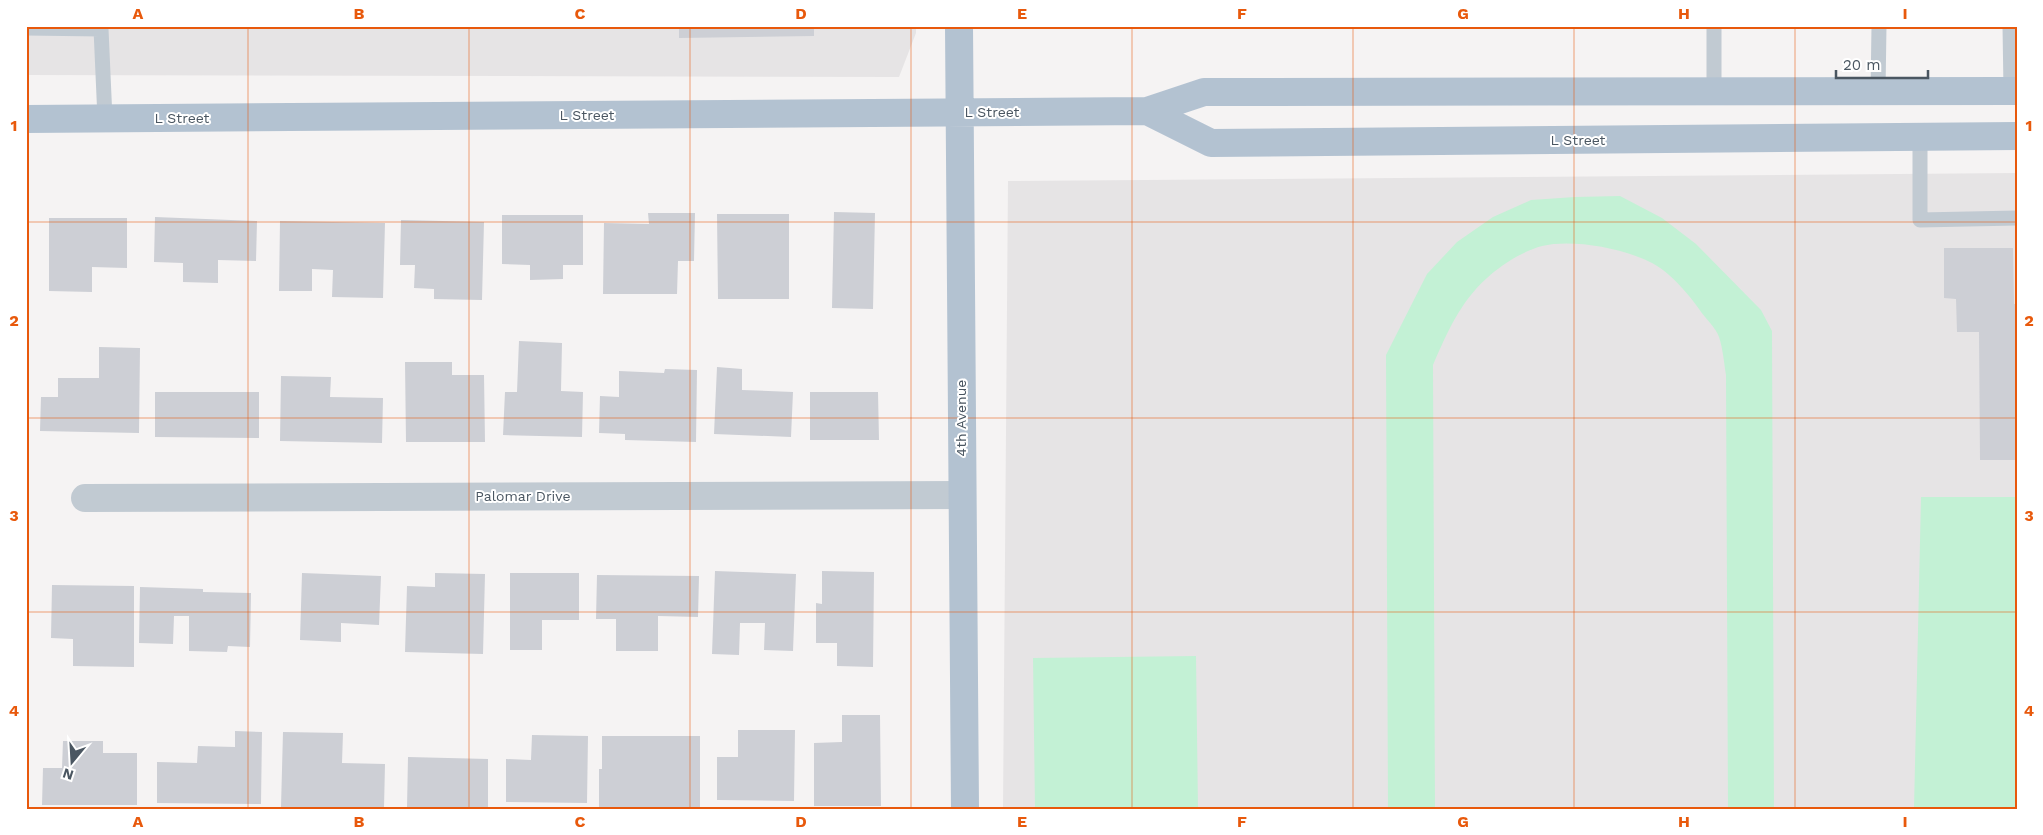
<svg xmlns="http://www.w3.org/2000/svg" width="2043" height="835" viewBox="0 0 2043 835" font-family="'Work Sans',sans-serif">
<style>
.education{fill:#e6e4e5}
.park{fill:#c3f1d5}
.building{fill:#cdcfd5}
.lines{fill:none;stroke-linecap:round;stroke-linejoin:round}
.lane{stroke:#c1cad2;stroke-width:15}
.street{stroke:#c1cad2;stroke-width:28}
.primary{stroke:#b3c2d1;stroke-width:28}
.grid{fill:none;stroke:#e8590c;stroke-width:1;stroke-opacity:0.55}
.labels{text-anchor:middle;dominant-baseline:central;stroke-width:4;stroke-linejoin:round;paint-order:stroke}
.street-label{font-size:14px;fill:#4a5661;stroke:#fff}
.neatline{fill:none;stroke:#e8590c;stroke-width:2}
.grid-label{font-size:16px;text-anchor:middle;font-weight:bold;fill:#e8590c}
</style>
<rect width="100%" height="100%" fill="#f5f3f3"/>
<path class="education" d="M26 26H916V33L899 77 26 75Z
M2017 173V809H1003L1008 181Z"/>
<path class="park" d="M1620 196 1662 218 1696 244 1761 310 1772 331 1774 809H1728L1726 375C1724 363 1723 349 1719 337 1716 328 1705 318 1699 309 1689 295 1677 281 1663 270 1637 250 1575 238 1542 246 1523 251 1501 265 1487 278 1460 302 1447 333 1433 365L1435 809H1388L1386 355 1427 274 1457 242 1493 217 1531 200 1575 197Z
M1921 497H2017V809H1914Z
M1196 656 1198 809H1035L1033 658Z"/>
<path class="building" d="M679 26H814V36L679 38Z
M834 212 875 213 873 309 832 308Z
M648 213H695L694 261H678L677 294H603L604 223 649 224Z
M717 214H789V299H718Z
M502 215H583V265H563V279L530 280V265L502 264Z
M155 217 257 221 256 261 218 260V283L183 282V263L154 262Z
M49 218H127V268L92 267V292L49 291Z
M401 220 484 222 482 300 434 299V289L414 288 415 265H400Z
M280 221 385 223 383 298 332 297 333 270 312 269V291H279Z
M1944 248H2013L2014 304H2017V460H1980L1979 332H1957L1956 299 1944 298Z
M519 341 562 343 561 391 583 392 582 437 503 435 505 392H517Z
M99 347 140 348 139 433 40 431 41 397H58V378H99Z
M405 362H452V375H484L485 442H406Z
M717 367 742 369V390L793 392 791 437 714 434Z
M665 369 697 370 696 442 625 440V434L599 433 600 396 619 397V371L664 373Z
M281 376 331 377 330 397 383 398 382 443 280 441Z
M155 392H259V438L155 437Z
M810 392H878L879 440H810Z
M715 571 796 574 793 651 764 650 765 623H740L739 655 712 654Z
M822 571 874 572 873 667 837 666V643H816V603L822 604Z
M302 573 381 576 379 625 341 623V642L300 640Z
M435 573 485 574 483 654 405 652 407 586 435 587Z
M510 573H579V620H542V650H510Z
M597 575 699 576 698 617 658 616V651H616V619H596Z
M52 585 134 586V667L73 666V639L51 638Z
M140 587 203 589V592L251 593 250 647 228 646 227 652 189 651V616H174L173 644 139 643Z
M842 715H880L881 806H814V743L842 742Z
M738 730H795L794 801 717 800V757H738Z
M235 731 262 732 261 804 157 803V762L197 763 198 746 235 747Z
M283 732 343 733 342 763 385 764 384 808 281 807Z
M532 735 588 736 587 803 506 802V759L531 760Z
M602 736H700V809H599V769H602Z
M63 741H103V753H137V805H42L43 768H62Z
M408 757 488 759V809L407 808Z"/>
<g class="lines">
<path class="lane" d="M2010 26 2011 90
M26 28 101 29 105 119
M1714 90V26
M1878 92 1879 26
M1920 137V220L2017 218"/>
<path class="street" d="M85 498 961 495"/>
<path class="primary" d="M959 26 965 809
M1147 111 1211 143 2017 136
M26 119 1147 111 1204 92 2017 91"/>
</g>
<path class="grid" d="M248 26V809M469 26V809M690 26V809M911 26V809M1132 26V809M1353 26V809M1574 26V809M1795 26V809M26 222H2017M26 418H2017M26 612H2017"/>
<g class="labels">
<g class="street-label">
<text x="992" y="112">L Street</text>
<text x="587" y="115">L Street</text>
<text x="182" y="118">L Street</text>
<text x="1578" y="140">L Street</text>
<text transform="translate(961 418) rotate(-90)">4th Avenue</text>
<text x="523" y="496">Palomar Drive</text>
</g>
</g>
<rect width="2043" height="835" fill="none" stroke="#ffffff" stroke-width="55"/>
<g transform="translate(72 762) rotate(198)" stroke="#ffffff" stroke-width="4" paint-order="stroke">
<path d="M0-4L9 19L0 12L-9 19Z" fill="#4a5661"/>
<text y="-8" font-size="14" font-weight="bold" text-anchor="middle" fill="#4a5661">N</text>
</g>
<path d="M1836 70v8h92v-8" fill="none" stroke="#4a5661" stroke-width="2.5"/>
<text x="1843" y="70" font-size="15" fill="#4a5661" stroke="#ffffff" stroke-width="4" paint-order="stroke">20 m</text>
<rect x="28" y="28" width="1988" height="780" class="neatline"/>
<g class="grid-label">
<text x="138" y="19">A</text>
<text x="359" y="19">B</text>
<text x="580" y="19">C</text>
<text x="801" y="19">D</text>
<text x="1022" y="19">E</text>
<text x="1242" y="19">F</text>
<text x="1463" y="19">G</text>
<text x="1684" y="19">H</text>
<text x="1905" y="19">I</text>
<text x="14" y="131">1</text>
<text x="2029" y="131">1</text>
<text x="14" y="326">2</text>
<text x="2029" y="326">2</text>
<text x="14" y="521">3</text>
<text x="2029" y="521">3</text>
<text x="14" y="716">4</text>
<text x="2029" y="716">4</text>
<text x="138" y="827">A</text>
<text x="359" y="827">B</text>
<text x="580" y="827">C</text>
<text x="801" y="827">D</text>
<text x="1022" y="827">E</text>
<text x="1242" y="827">F</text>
<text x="1463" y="827">G</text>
<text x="1684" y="827">H</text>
<text x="1905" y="827">I</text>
</g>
</svg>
